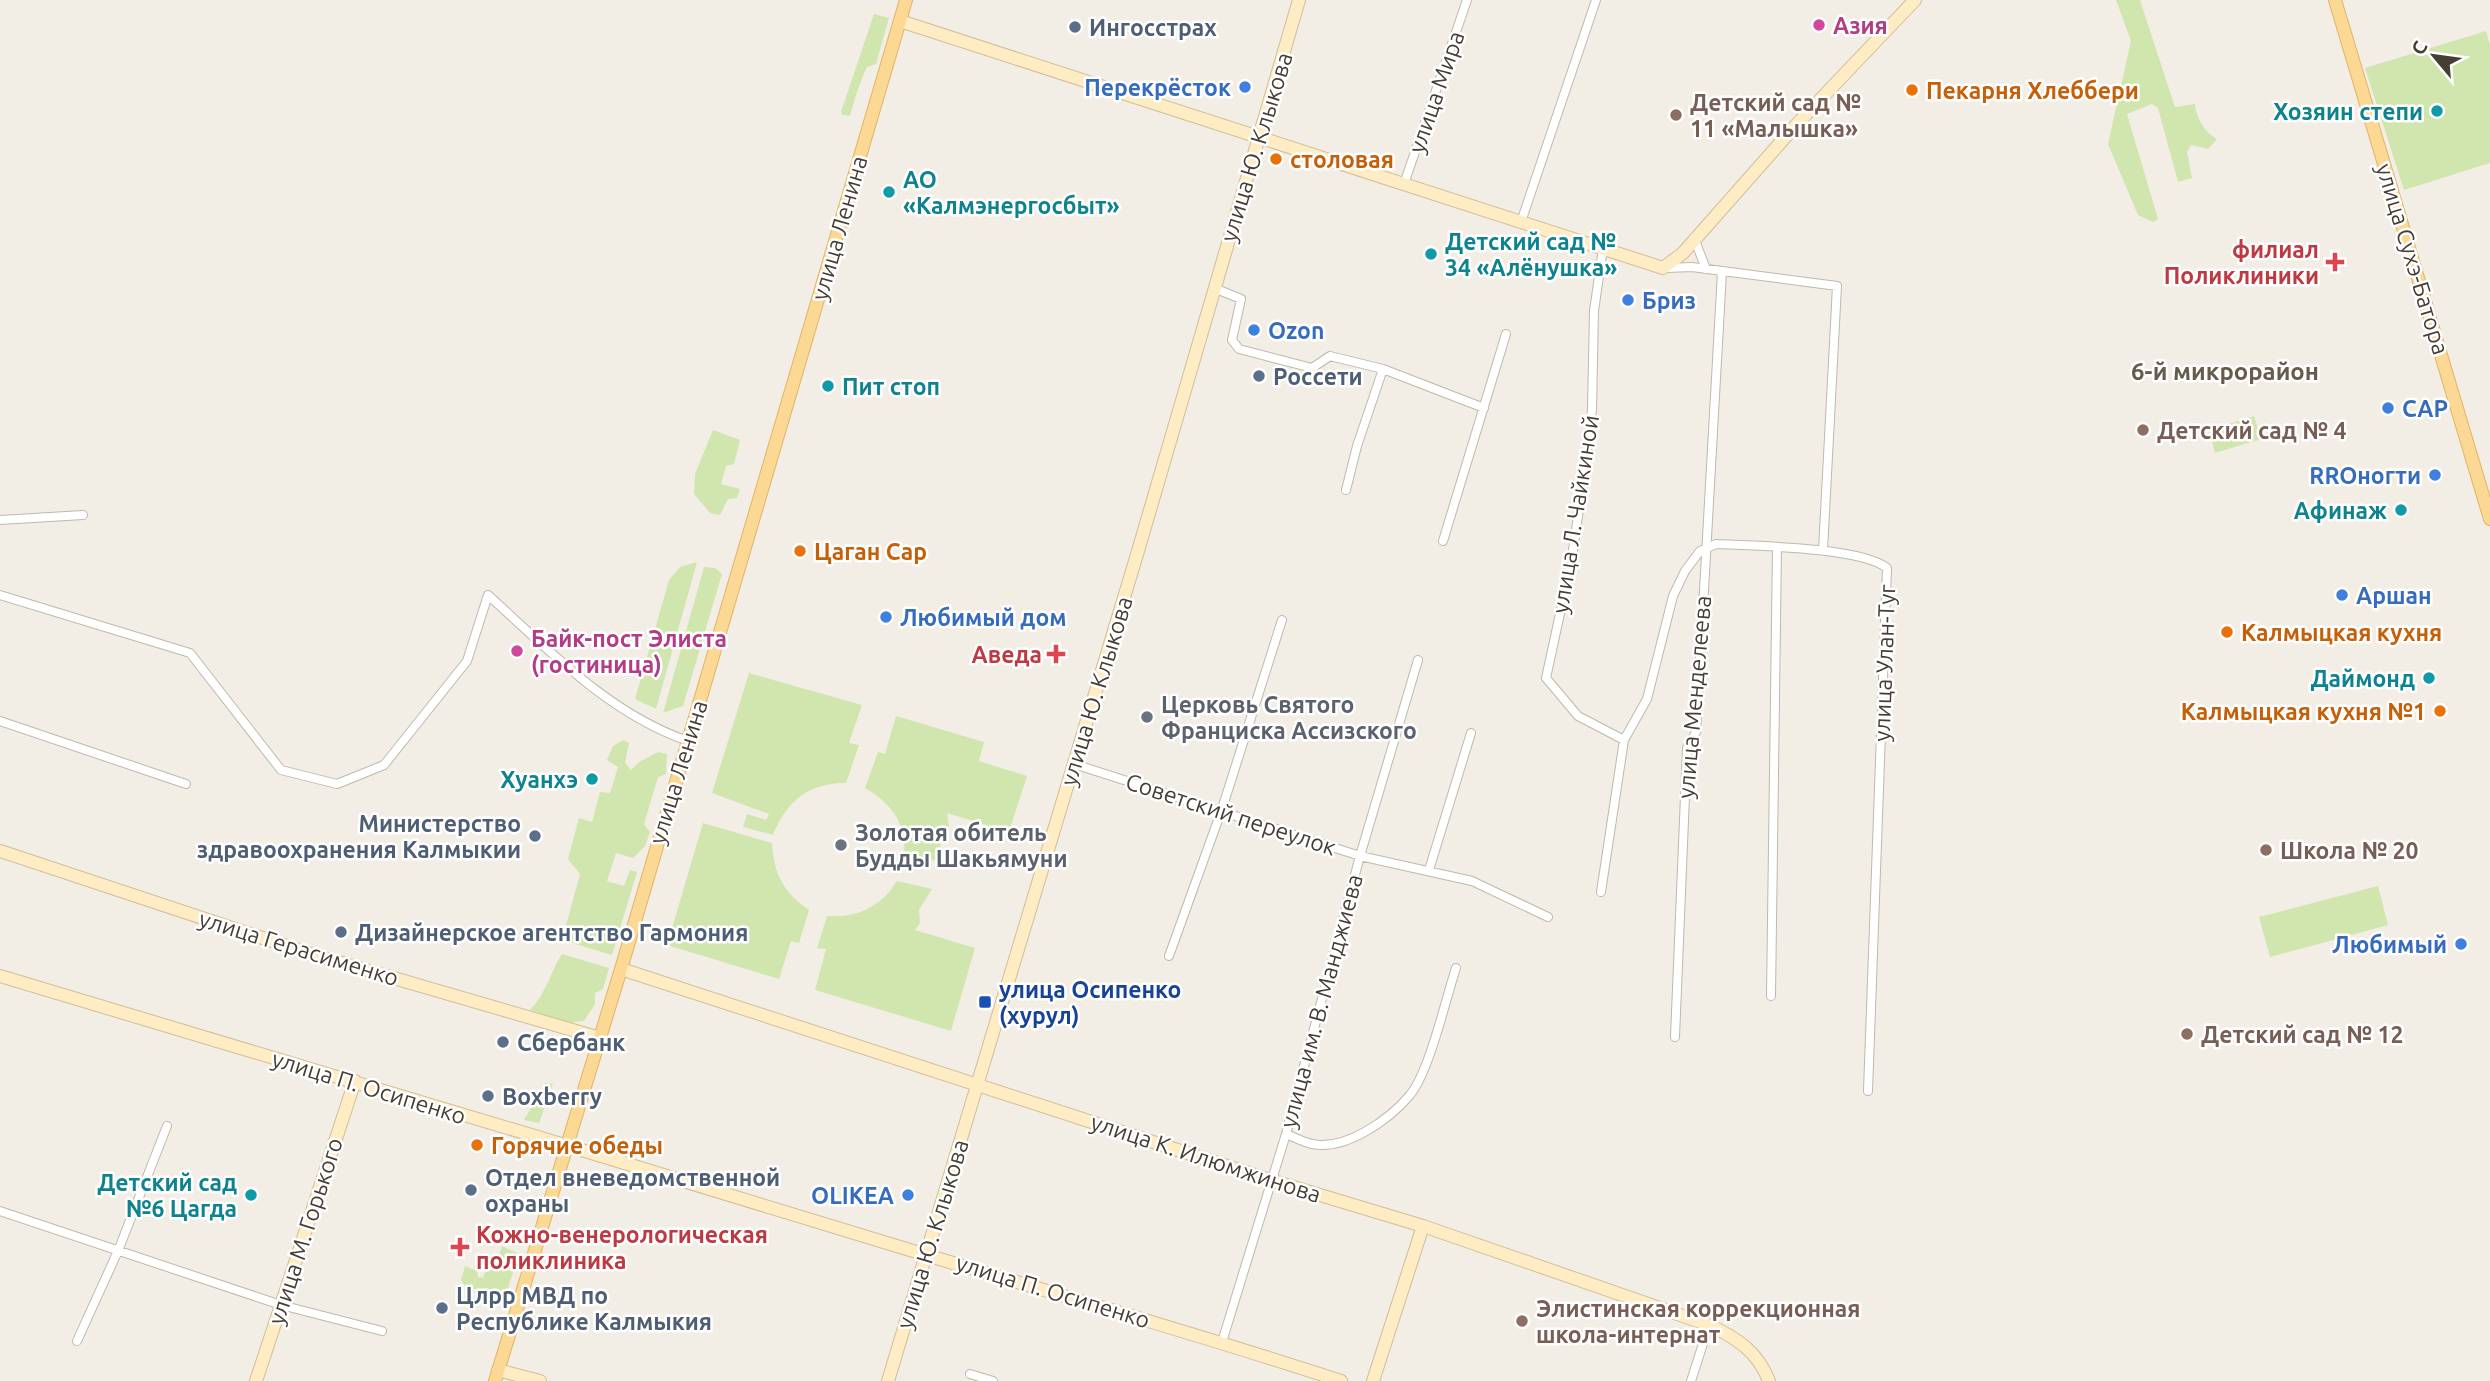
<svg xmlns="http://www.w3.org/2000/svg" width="2490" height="1381" viewBox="0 0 2490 1381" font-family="Ubuntu,sans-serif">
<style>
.green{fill:#d0e6ae}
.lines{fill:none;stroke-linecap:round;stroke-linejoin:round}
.street-casing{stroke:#c0b8ab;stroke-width:10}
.secondary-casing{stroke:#d2be96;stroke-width:14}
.primary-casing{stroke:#e1b465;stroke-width:14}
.street{stroke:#fff;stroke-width:8}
.secondary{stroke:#fdecc4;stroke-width:12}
.primary{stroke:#fcd895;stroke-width:12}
.hotel-dot{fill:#d1479c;stroke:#fff;stroke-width:2.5}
.service-dot{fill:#5c6f8a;stroke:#fff;stroke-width:2.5}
.shop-dot{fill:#3f7fe0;stroke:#fff;stroke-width:2.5}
.food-dot{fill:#e8710a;stroke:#fff;stroke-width:2.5}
.culture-dot{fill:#0f9aa8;stroke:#fff;stroke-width:2.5}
.education-dot{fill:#8d6e63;stroke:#fff;stroke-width:2.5}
.health-dot{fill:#e0444e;stroke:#fff;stroke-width:2.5}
.worship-dot{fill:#6b7280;stroke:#fff;stroke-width:2.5}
.transit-dot{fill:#1a4fb4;stroke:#fff;stroke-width:2.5}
.labels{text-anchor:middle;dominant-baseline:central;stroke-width:5;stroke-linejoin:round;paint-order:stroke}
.hotel-label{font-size:23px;font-weight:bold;fill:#b23c85;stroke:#fff;text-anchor:start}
.service-label{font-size:23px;font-weight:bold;fill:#4e5e75;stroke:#fff;text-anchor:start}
.shop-label{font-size:23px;font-weight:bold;fill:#366cbe;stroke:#fff;text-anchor:start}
.food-label{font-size:23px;font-weight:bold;fill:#c56008;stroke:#fff;text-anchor:start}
.street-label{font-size:23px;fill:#453e35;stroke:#fff}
.education-label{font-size:23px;font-weight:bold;fill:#785e54;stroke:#fff;text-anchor:start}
.culture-label{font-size:23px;font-weight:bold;fill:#0d838f;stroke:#fff;text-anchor:end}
.health-label{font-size:23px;font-weight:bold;fill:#be3a42;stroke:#fff;text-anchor:end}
.worship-label{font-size:23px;font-weight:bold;fill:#5b616d;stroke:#fff;text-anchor:start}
.transit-label{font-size:23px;font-weight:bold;fill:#164399;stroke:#fff;text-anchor:start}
.neighbourhood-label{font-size:24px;font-weight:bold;fill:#675b4c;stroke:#fff}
</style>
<rect width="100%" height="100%" fill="#f2eee5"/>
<path class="green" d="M2116 0H2140L2175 107 2195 104C2196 118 2205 133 2217 139L2208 149 2191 145 2187 152 2192 178 2178 182 2158 108 2152 104 2127 114 2158 219 2153 222 2138 215 2108 144 2131 41Z
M874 14 889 18 876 64 867 67C859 84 855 98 850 116L843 115 841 112Z
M2486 31 2490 45V163L2404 190 2365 68Z
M2254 416 2261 439 2215 453 2209 430Z
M713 430 740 440 734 464 726 466 721 484 740 489 737 498 728 499 720 515 710 513 694 494 695 474Z
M697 562 656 709 635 699 669 580 680 567Z
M704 567 715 568 722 574 683 706 663 713Z
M749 673 862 705 849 743 859 745 846 783C808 783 787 801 773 835L743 827 747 814 766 820 769 814 712 793Z
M896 716 984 742 979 761 1027 776 1009 832 947 813 949 826 941 835 939 861 904 854C907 824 891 803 865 788L878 752 885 754Z
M623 740 629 743 625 763 631 770 639 762 658 752 667 754 666 774 658 777 644 824 650 832 645 846 633 858 616 853 607 881 624 886 630 870 637 872 612 955 562 940 580 874 568 859 579 818 592 822 600 792 610 793 618 767 607 760 613 746Z
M703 823 772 843C774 874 783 892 809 910L799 943 791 941 779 979 667 945Z
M897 881 932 889 919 910 920 923 915 930 975 948 951 1031 815 990 826 949 817 948 827 916C857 918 881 907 897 881Z
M2378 886 2388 925 2270 957 2259 917Z
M562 954 609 968 603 989 595 993V1004L584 1021 567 1023 530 1010C546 994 550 973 562 954Z
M545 1083 553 1084 539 1123 524 1120Z
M502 1246 519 1254 505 1297 465 1286 461 1280 465 1266 477 1271 478 1277 483 1278 489 1261 497 1262Z"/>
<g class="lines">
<g class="street-casing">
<path id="street" d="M1404 184 1467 0
M1521 222 1596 0
M1694 238 1706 269
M1603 248 1594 311 1592 409 1583 483 1571 563 1546 678 1578 716 1624 740
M1666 268 1692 267 1837 286 1823 550
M1214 288 1241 299 1232 340 1239 349 1312 368 1330 356 1383 369 1484 408
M1346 490 1357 446 1383 369
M0 520 83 515
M1443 541 1506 334
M0 595 190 653 281 770 337 784 384 765 467 661 488 595C549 650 609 714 688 741
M0 721 186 784
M1074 764 1360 856 1472 881 1548 917
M1429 870 1471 733
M1601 892 1624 740 1647 699 1673 596 1685 571 1700 551 1716 544C1754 546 1860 547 1887 568L1868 1091
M1169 956 1222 809 1282 620
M1771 996 1777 548
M1675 1037 1687 748 1696 732 1722 272
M1286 1134C1294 1137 1303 1142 1312 1144 1345 1151 1389 1120 1410 1095 1430 1070 1445 1001 1456 968
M0 1211 281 1305 382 1331
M77 1341 118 1251 167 1126
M1222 1342 1286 1134 1360 856 1418 660
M970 1374 993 1381
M1691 1381 1709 1325"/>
</g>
<g class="secondary-casing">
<path id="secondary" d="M900 21 1663 268 1683 253 1796 125 1915 0
M0 851 311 954 600 1038
M621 969 1270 1180 1423 1226 1709 1325C1737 1338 1758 1352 1769 1381
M0 976C308 1069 616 1159 923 1254 1062 1296 1202 1335 1341 1381
M498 1370 540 1381
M256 1381 355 1081
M888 1381 1138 551 1299 0
M1373 1381 1423 1226"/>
</g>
<g class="primary-casing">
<path id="primary" d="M2335 0 2490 519
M495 1381 621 969 906 0"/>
</g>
<use href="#street" class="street"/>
<use href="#secondary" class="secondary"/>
<use href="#primary" class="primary"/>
</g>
<g class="hotel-dot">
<circle cx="1819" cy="25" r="7"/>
<circle cx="517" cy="651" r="7"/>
</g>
<g class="service-dot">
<circle cx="1075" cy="27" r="7"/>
<circle cx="1259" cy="376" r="7"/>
<circle cx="535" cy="836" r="7"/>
<circle cx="341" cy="932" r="7"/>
<circle cx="503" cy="1042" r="7"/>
<circle cx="488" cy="1096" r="7"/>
<circle cx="471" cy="1190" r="7"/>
<circle cx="442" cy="1308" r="7"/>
</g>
<g class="shop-dot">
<circle cx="1245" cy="87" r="7"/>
<circle cx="1628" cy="300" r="7"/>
<circle cx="1254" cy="330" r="7"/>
<circle cx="2388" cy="408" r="7"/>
<circle cx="2435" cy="475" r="7"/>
<circle cx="2342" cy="595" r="7"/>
<circle cx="886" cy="617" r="7"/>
<circle cx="2461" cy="944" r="7"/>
<circle cx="908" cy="1195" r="7"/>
</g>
<g class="food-dot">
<circle cx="1912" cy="90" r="7"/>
<circle cx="1276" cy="159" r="7"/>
<circle cx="800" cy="551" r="7"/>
<circle cx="2227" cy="632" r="7"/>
<circle cx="2440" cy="711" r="7"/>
<circle cx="477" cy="1145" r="7"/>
</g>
<g class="culture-dot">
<circle cx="2437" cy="111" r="7"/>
<circle cx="889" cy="192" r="7"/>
<circle cx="1431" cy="254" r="7"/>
<circle cx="828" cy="386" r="7"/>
<circle cx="2401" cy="510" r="7"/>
<circle cx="2429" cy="678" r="7"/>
<circle cx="592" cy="779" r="7"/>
<circle cx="251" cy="1195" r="7"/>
</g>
<g class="education-dot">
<circle cx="1676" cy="115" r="7"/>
<circle cx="2143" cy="430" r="7"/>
<circle cx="2266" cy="850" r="7"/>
<circle cx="2187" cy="1034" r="7"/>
<circle cx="1522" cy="1321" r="7"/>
</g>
<g class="health-dot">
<path d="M2331.5 251.5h7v7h7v7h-7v7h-7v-7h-7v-7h7z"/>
<path d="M1052.5 643.5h7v7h7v7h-7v7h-7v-7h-7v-7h7z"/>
<path d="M456.5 1236.5h7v7h7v7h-7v7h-7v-7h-7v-7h7z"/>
</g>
<g class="worship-dot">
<circle cx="1147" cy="717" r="7"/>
<circle cx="841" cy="845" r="7"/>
</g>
<rect class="transit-dot" x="978" y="995" width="14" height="14" rx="3.5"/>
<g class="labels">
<g class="hotel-label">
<text x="1833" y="25">Азия</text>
<text x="531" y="638">Байк-пост Элиста<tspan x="531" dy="26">(гостиница)</tspan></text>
</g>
<g class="service-label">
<text x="1089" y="27">Ингосстрах</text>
<text x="1273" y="376">Россети</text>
<text x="521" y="823" text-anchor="end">Министерство<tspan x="521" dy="26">здравоохранения Калмыкии</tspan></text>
<text x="355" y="932">Дизайнерское агентство Гармония</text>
<text x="517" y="1042">Сбербанк</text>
<text x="502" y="1096">Boxberry</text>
<text x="485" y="1177">Отдел вневедомственной<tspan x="485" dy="26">охраны</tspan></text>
<text x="456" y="1295">Цлрр МВД по<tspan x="456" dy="26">Республике Калмыкия</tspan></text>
</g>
<g class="shop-label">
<text x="1231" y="87" text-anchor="end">Перекрёсток</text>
<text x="1642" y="300">Бриз</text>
<text x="1268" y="330">Ozon</text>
<text x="2402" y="408">САР</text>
<text x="2421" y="475" text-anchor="end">RROногти</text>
<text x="2356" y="595">Аршан</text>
<text x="900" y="617">Любимый дом</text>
<text x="2447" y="944" text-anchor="end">Любимый</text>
<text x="894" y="1195" text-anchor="end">OLIKEA</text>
</g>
<g class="food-label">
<text x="1926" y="90">Пекарня Хлеббери</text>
<text x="1290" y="159">столовая</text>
<text x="814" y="551">Цаган Сар</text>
<text x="2241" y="632">Калмыцкая кухня</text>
<text x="2426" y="711" text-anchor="end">Калмыцкая кухня №1</text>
<text x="491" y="1145">Горячие обеды</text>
</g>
<g class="street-label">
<text transform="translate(1436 92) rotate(-71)">улица Мира</text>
<text transform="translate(1256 147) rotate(-73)">улица Ю. Клыкова</text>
<text transform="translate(839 228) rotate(-74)">улица Ленина</text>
<text transform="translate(2413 259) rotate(73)">улица Сухэ-Батора</text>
<text transform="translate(1575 514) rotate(-81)">улица Л. Чайкиной</text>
<text transform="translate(1884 663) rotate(-88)">улица Улан-Туг</text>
<text transform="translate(1096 691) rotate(-73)">улица Ю. Клыкова</text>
<text transform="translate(1694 697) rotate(-85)">улица Менделеева</text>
<text transform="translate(678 772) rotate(-73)">улица Ленина</text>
<text transform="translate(1231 814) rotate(18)">Советский переулок</text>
<text transform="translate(299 948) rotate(17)">улица Герасименко</text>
<text transform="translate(1321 1001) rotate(-75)">улица им. В. Манджиева</text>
<text transform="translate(369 1087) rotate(17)">улица П. Осипенко</text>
<text transform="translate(1206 1158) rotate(18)">улица К. Илюмжинова</text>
<text transform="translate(305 1231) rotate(-72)">улица М. Горького</text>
<text transform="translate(932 1234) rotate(-73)">улица Ю. Клыкова</text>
<text transform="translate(1053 1291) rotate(17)">улица П. Осипенко</text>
</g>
<g class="education-label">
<text x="1690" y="102">Детский сад №<tspan x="1690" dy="26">11 «Малышка»</tspan></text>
<text x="2157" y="430">Детский сад № 4</text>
<text x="2280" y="850">Школа № 20</text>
<text x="2201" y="1034">Детский сад № 12</text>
<text x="1536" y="1308">Элистинская коррекционная<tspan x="1536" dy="26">школа-интернат</tspan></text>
</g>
<g class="culture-label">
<text x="2423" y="111">Хозяин степи</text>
<text x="903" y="179" text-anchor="start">АО<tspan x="903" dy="26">«Калмэнергосбыт»</tspan></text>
<text x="1445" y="241" text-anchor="start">Детский сад №<tspan x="1445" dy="26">34 «Алёнушка»</tspan></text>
<text x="842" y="386" text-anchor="start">Пит стоп</text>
<text x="2387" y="510">Афинаж</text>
<text x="2415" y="678">Даймонд</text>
<text x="578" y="779">Хуанхэ</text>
<text x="237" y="1182">Детский сад<tspan x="237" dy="26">№6 Цагда</tspan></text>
</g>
<g class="health-label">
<text x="2319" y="249">филиал<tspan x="2319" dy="26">Поликлиники</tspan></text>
<text x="1042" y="654">Аведа</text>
<text x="476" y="1234" text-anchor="start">Кожно-венерологическая<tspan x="476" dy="26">поликлиника</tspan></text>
</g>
<g class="worship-label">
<text x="1161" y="704">Церковь Святого<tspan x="1161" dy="26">Франциска Ассизского</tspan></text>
<text x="855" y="832">Золотая обитель<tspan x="855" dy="26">Будды Шакьямуни</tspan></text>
</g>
<g class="transit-label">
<text x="999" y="989">улица Осипенко<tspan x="999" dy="26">(хурул)</tspan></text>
</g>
<g class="neighbourhood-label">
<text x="2225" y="371">6-й микрорайон</text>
</g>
</g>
<g transform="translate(2434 56) rotate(299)" stroke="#ffffff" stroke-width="5" paint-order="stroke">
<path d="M0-5L12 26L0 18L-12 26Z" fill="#453e35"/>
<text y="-10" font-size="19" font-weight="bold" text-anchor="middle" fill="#453e35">С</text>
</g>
</svg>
